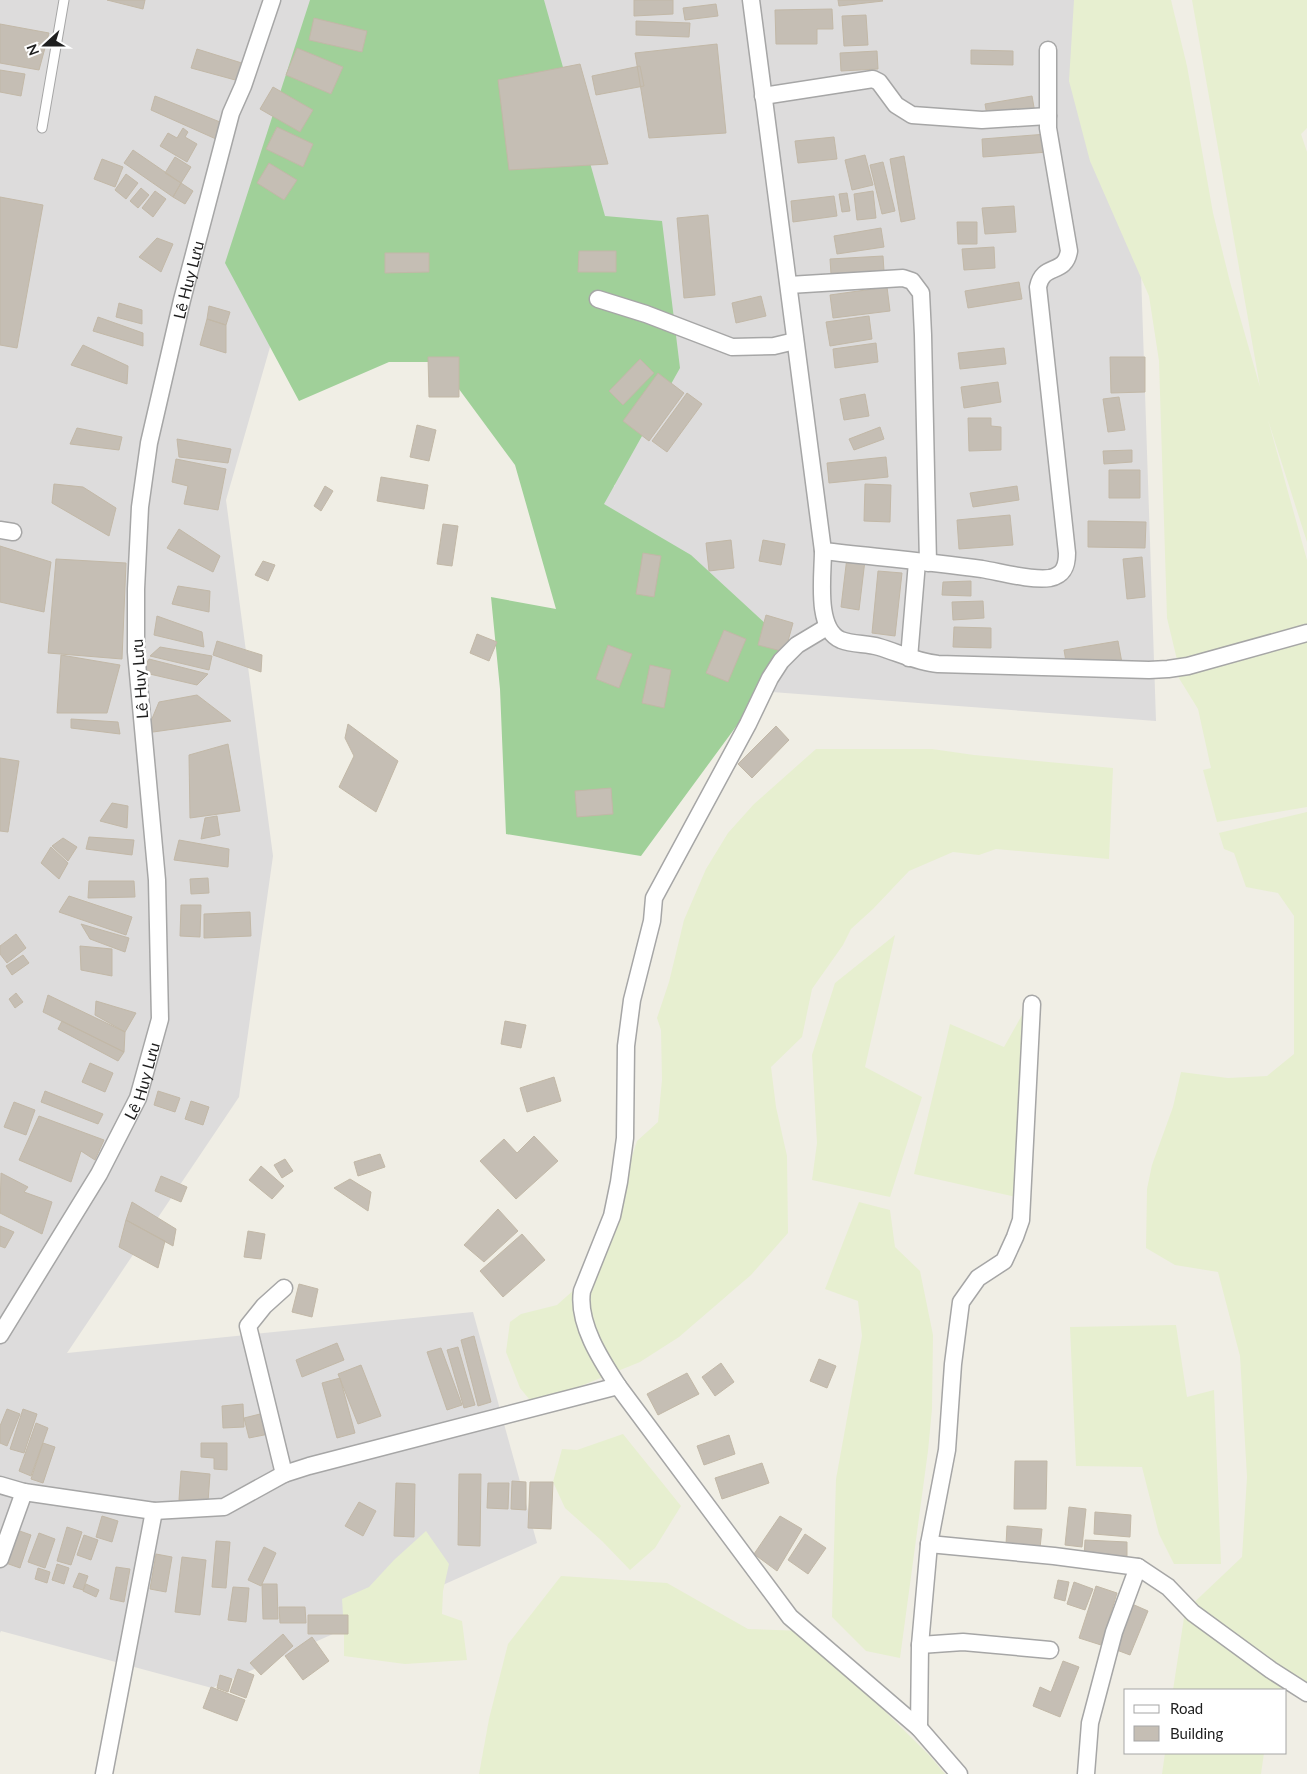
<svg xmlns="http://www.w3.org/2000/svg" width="1307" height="1774" viewBox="0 0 1307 1774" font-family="Lato,sans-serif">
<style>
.residential{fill:#dddcdc}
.farmland{fill:#e7efd0}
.forest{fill:#a0d099}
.building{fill:#c5beb4;stroke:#c2b8a7}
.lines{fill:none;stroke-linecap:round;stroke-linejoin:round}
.service-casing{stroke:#a6a6a6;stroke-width:11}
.minor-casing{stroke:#a6a6a6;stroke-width:19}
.service{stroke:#fff;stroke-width:9}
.minor{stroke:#fff;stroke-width:16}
.labels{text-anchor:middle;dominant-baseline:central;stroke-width:5;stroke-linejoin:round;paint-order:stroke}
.street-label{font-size:16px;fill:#1f1f1f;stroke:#fff}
</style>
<rect width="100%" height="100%" fill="#f0eee5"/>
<path class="residential" d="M0 0H370L226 500 273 856 239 1097 67 1353 473 1312 537 1543 212 1688 1 1631 0 1633Z
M517 0H1078L1135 93 1156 721 718 688 592 535 609 488 615 486 619 360Z"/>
<path class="farmland" d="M1074 0H1171L1187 66 1213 213 1230 282 1260 387 1192 0H1307V128L1301 134 1307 152V542L1268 420 1307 560V638L1178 664 1167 618 1159 361 1149 296 1090 161 1069 81Z
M1307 639V807L1217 822 1203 770 1211 768 1198 709 1177 675Z
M816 749H932L974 755 1113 768 1109 859 996 849 979 855 953 852 909 871 873 909 851 929 843 945 812 989 802 1037 771 1067 776 1107 787 1156 788 1233 751 1275 679 1337 640 1362 534 1405 520 1388 506 1352 510 1322 521 1314 557 1305 594 1272 637 1141 658 1122 662 1080 661 1030 657 1018 669 982 684 920 706 869 728 833 754 804Z
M1307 812V1685L1290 1672 1280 1690H1173L1185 1611 1242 1557 1247 1477 1240 1356 1218 1272 1175 1265 1146 1248 1147 1189 1152 1165 1173 1107 1181 1072 1228 1078 1267 1076 1294 1054V916L1278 893 1246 887 1234 853 1224 849 1219 833Z
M895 935 865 1067 922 1097 890 1197 812 1180 817 1143 812 1055 835 983Z
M1026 1008 1016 1197 914 1174 950 1024 1004 1047Z
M859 1202 890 1210 895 1247 920 1271 933 1335 932 1409 928 1451 900 1658 866 1651 832 1617 836 1479 862 1336 858 1301 825 1289Z
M1176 1325 1187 1397 1214 1390 1221 1564H1174L1159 1534 1142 1467 1076 1466 1070 1327Z
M623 1434 681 1506 655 1548 630 1570 602 1541 565 1508 553 1482 562 1449 577 1450Z
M426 1531 449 1564 443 1591 442 1614 462 1621 467 1660 405 1664 344 1656V1631L342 1599 369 1587 394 1560Z
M561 1576 667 1583 748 1629 804 1631 930 1756 945 1774H479L489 1719 508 1644Z
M1165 1753H1264L1261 1774H1162Z"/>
<path class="forest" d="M310 0H544L605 216 662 221 680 368 604 504 691 555 793 649 641 856 506 834 500 689 491 597 556 609 515 465 439 362H389L299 401 225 263Z"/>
<path class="building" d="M107 0H145L143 9Z
M634 0H673V14L634 16Z
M838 0H882L883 1 839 6Z
M716 4 718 16 685 20 683 8Z
M832 9 833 29H817V44H776L775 10Z
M866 15 868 45 844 46 842 16Z
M314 18 367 31 362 52 309 40Z
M636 21 690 23 689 37 636 35Z
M0 24 49 33 39 70 0 63Z
M717 44 726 133 649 138 635 53Z
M297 48 343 67 331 94 286 75Z
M197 49 245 64 239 81 191 68Z
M971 50 1013 51V65L971 64Z
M877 51 878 69 841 71 840 53Z
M580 64 608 164 509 170 498 80Z
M640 66 644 86 596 95 592 76Z
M0 70 25 74 21 96 0 92Z
M273 87 313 110 300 132 260 109Z
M155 96 220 122 216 139 151 110Z
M1032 96 1035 113 988 121 985 104Z
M277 127 313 144 303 167 266 149Z
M183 128 188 132 185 137 197 144 187 162 160 146 168 133 177 138Z
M1047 134 1048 152 983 157 982 139Z
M834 137 837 159 798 163 795 141Z
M133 150 181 183 173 197 124 163Z
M865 155 873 185 852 190 845 160Z
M904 156 915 219 901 222 890 159Z
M175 157 191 167 181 183 165 173Z
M102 159 123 167 115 187 94 179Z
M883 162 895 211 882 214 870 165Z
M269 163 297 180 284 200 257 183Z
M126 174 138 183 126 199 115 190Z
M181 183 193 191 185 204 173 197Z
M141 188 149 195 138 208 130 201Z
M155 191 166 199 153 217 142 208Z
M873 191 876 218 857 220 854 194Z
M847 193 850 211 842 212 839 194Z
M834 196 837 216 793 222 791 201Z
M0 197 43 205 17 348 0 345Z
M1014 206 1016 232 985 234 982 208Z
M708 215 715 295 684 298 677 218Z
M957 222H977V244H958Z
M881 228 884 247 837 254 834 236Z
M157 238 173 244 161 272 139 257Z
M994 247 995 268 964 270 962 249Z
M579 251H616V272H578Z
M385 253H429V272L385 273Z
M883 256 884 271 831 274 830 259Z
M1019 282 1022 299 968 308 965 291Z
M887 287 890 311 833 318 830 295Z
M761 296 766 316 736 323 732 303Z
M119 303 142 310V324L116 317Z
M209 306 230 312 226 325 207 319Z
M869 316 872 339 830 346 826 322Z
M98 317 143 333V346L93 331Z
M207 319 226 325V353L200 345Z
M876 343 878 362 835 368 833 349Z
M83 345 128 366 127 384 71 365Z
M1004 348 1006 364 960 369 958 353Z
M428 357H459V397H429Z
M1110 357H1145V392L1111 393Z
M640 359 654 373 623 405 609 391Z
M658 373 684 393 649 441 623 421Z
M998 382 1001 402 964 408 961 387Z
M687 393 702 404 667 452 652 441Z
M865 394 869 416 844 420 840 399Z
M1119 397 1125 430 1108 432 1103 399Z
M968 418H991V426L1001 427V450L969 451Z
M417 425 436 430 429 461 410 457Z
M880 427 884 439 854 450 849 439Z
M77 428 122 437 119 450 70 444Z
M177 439 231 449 228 463 179 457Z
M1132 450V462L1104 464 1103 451Z
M886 457 888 477 829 483 827 463Z
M176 459 226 469 218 510 184 504 188 486 172 482Z
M1109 470H1140V498H1109Z
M381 477 428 485 424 509 377 501Z
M54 484 83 487 116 508 109 536 52 503Z
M865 484 891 485 890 522 864 521Z
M325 486 333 491 321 511 314 506Z
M1017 486 1019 500 973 507 970 493Z
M1010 515 1013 545 959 549 957 520Z
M1088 521 1146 522 1145 548 1088 547Z
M443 524 458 526 452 566 437 564Z
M179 529 220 556 213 572 167 548Z
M731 540 734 568 709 571 706 543Z
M763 540 785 544 781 565 759 561Z
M0 546 51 562 44 612 0 602Z
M848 549 866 552 859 610 841 607Z
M643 553 661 556 654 597 636 594Z
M1142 557 1145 597 1127 599 1123 559Z
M56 559 126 563 122 659 48 653Z
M263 561 275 565 268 581 255 575Z
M878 571 902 573 895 636 872 633Z
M971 581V596L942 595 943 582Z
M178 586 210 591 209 612 172 604Z
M983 601 984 618 953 620 952 602Z
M766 615 793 623 785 652 758 645Z
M157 616 202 632 204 647 154 635Z
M954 627 991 628V648L953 647Z
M724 630 746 639 728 682 706 673Z
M477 634 497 642 489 661 470 653Z
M217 641 262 655 261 672 213 655Z
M1118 641 1122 663 1068 673 1064 650Z
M608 645 632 654 619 688 596 679Z
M160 647 212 656 209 670 150 656Z
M61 655 120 665 107 713H57Z
M149 659 208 674 197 685 141 672Z
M650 665 671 670 664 708 642 703Z
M197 695 231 721 146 733 159 702Z
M71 719 118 722 120 734 71 728Z
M348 724 398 761 376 812 339 787 354 756 345 738Z
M776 726 789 740 752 778 738 764Z
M228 744 240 811 190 818 189 755Z
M0 758 19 761 8 832 0 831Z
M611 788 613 814 577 817 575 791Z
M112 803 128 806 127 828 100 821Z
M217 816 220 835 201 839 205 818Z
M89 837 134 840 132 855 86 849Z
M63 838 77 847 68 861 52 846Z
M179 840 229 849 228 867 174 860Z
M51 847 68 863 59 879 41 863Z
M208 878 209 893 191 894 190 879Z
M89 881H134L135 897 88 898Z
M69 896 132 917 126 935 59 912Z
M181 905H201L200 937 180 936Z
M250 912 251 936 204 938V914Z
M81 924 129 938 125 952 90 939Z
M16 934 26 948 7 963 0 954V946Z
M80 946 112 949V976L81 970Z
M23 955 29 963 12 975 6 966Z
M16 993 23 1002 15 1008 9 999Z
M48 995 125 1032 124 1052 43 1012Z
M96 1001 136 1013 125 1032 95 1015Z
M62 1021 124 1052 118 1061 58 1029Z
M505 1021 526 1025 521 1048 501 1044Z
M90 1063 113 1073 105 1092 82 1082Z
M554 1077 561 1101 527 1112 520 1088Z
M45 1091 103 1114 98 1124 41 1102Z
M158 1091 180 1098 175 1112 154 1105Z
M191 1101 209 1107 203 1125 185 1119Z
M14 1102 35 1110 26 1135 4 1127Z
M39 1116 104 1140 95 1160 81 1151 71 1182 19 1160Z
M534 1136 558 1161 516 1199 480 1161 504 1139 517 1153Z
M380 1154 385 1167 358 1176 354 1162Z
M285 1159 293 1171 282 1178 274 1165Z
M261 1166 284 1186 272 1199 249 1180Z
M1 1173 28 1187 24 1192 52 1202 42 1234 0 1213Z
M161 1176 187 1187 181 1202 155 1191Z
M350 1179 371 1192 368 1211 334 1188Z
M132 1202 176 1229 173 1246 126 1220Z
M498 1209 518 1231 484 1262 464 1245Z
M126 1220 165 1241 158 1268 119 1247Z
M0 1226 14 1232 5 1248 0 1246Z
M248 1231 265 1234 261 1259 244 1257Z
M522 1234 545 1260 503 1297 480 1271Z
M299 1284 318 1289 312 1317 292 1312Z
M474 1336 491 1402 478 1406 461 1340Z
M337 1343 344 1360 302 1377 296 1360Z
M458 1347 475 1405 464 1408 447 1350Z
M441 1348 462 1405 447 1410 427 1352Z
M819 1359 836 1366 827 1388 810 1381Z
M721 1363 734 1382 715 1396 702 1377Z
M361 1365 381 1416 358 1424 338 1374Z
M687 1373 699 1394 658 1415 647 1394Z
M340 1378 355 1433 337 1438 322 1383Z
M243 1404 244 1427 223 1428 222 1406Z
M7 1409 20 1414 7 1446 0 1443V1426Z
M23 1409 37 1414 24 1453 10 1449Z
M264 1413 269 1434 249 1438 244 1418Z
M36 1423 48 1428 31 1476 19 1471Z
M729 1435 735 1454 704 1465 697 1446Z
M43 1443 55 1447 43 1483 31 1479Z
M201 1443H227V1470L214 1469V1458L201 1457Z
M1015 1461H1047L1046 1509H1014Z
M762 1463 769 1483 722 1499 715 1478Z
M181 1471 210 1474 208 1502 179 1500Z
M459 1474H481L480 1546 458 1545Z
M512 1481 526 1482V1510L511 1509Z
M530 1482H553L551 1529 528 1528Z
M396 1483 415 1484 414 1537 394 1536Z
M488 1483H509L508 1509 487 1508Z
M359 1502 376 1511 363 1536 345 1526Z
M1069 1507 1086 1509 1082 1547 1065 1545Z
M1095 1512 1131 1515 1130 1537 1094 1534Z
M102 1516 118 1521 112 1542 96 1537Z
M780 1516 802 1529 777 1571 754 1554Z
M1007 1526 1042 1529 1040 1548 1006 1545Z
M67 1527 82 1532 71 1565 57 1561Z
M14 1529 31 1535 20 1568 3 1562Z
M39 1533 55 1539 45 1568 28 1562Z
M805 1534 826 1548 808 1574 788 1560Z
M84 1535 98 1540 91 1560 77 1555Z
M1085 1540 1127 1542V1560L1084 1558Z
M216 1541 230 1542 226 1588 212 1587Z
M264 1547 276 1553 261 1586 248 1580Z
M156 1554 172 1557 166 1592 150 1589Z
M182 1557 206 1560 200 1615 175 1612Z
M57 1564 69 1568 64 1584 52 1580Z
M116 1567 130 1569 124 1602 110 1599Z
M38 1568 50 1572 47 1583 35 1579Z
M79 1573 88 1576 83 1590 73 1587Z
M1058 1580 1069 1582 1065 1601 1054 1598Z
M1074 1582 1093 1589 1085 1610 1067 1604Z
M86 1584 99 1590 96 1597 83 1591Z
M262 1584H277L278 1619H263Z
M1096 1586 1117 1593 1101 1645 1079 1638Z
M233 1587 249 1588 246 1622 228 1620Z
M1132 1604 1148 1611 1130 1655 1114 1649Z
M279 1607H305L306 1623H280Z
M308 1615H348V1634H308Z
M283 1634 293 1646 261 1675 250 1663Z
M312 1637 329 1661 303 1680 285 1656Z
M1063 1661 1079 1667 1060 1717 1033 1706 1040 1687 1051 1692Z
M238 1669 254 1675 246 1698 230 1692Z
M220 1675 232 1679 228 1692 217 1688Z
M211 1687 245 1700 237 1721 203 1708Z"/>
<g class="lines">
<g class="service-casing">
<path id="service" d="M42 128 64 0"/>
</g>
<g class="minor-casing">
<g id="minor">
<path d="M751 0 823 551C823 575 815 629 841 640 854 645 866 643 879 647 899 653 917 662 938 664L1149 670 1168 669 1188 666 1307 633"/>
<path d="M763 96 873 79 879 82 896 105 912 115 982 120 1048 116"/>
<path d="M789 285 903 278 912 281 921 293 923 335 928 563"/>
<path d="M598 299 646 314 732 347 774 346 795 341"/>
<path d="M0 530 13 532"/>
<path d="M823 551C876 557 929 562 982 569 1000 572 1032 581 1050 578 1064 575 1067 566 1067 553L1038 287C1043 262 1065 276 1069 251L1048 128V50"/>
<path d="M909 658 917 562"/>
<path id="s1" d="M0 1335 99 1174 138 1098 160 1019 157 880 136 652V589L140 507 149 443 182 300 231 113 243 86 272 0"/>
<path d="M618 1386C601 1360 577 1323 582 1291L612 1216 619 1182 625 1138 626 1046 632 1000 652 921 654 898 748 724 770 678 781 661 797 645 827 627"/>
<path d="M284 1474 248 1326 264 1306 284 1288"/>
<path d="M0 1485 24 1492"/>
<path d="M929 1544 1054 1556 1138 1567 1168 1587 1193 1613 1271 1670 1307 1693"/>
<path d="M0 1559 24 1492 154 1511 224 1507 284 1474 309 1466 618 1386 790 1617 919 1728 959 1774"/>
<path d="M920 1645 963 1642 1050 1650"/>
<path d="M919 1728 920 1645 929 1544 947 1450 953 1364 961 1302 978 1278 1004 1261 1015 1237 1021 1220 1032 1004"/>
<path d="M104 1774 154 1511"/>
<path d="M1086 1774 1090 1723 1114 1632 1138 1567"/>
</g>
</g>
<use href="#service" class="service"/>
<use href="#minor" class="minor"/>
</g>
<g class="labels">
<g class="street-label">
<text stroke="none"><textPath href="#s1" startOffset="1102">Lê Huy Lưu</textPath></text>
<text transform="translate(139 679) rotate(-94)">Lê Huy Lưu</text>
<text stroke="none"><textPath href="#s1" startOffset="292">Lê Huy Lưu</textPath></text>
</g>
</g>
<rect x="1124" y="1689" width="162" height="65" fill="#ffffff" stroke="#a5a5a5"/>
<rect x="1134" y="1705" width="25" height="8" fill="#ffffff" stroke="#a5a5a5"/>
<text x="1170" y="1714" font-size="15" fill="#1f1f1f">Road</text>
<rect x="1134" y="1726" width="25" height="15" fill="#c5beb4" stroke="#a5a5a5"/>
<text x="1170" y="1739" font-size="15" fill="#1f1f1f">Building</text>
<g transform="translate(45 45) rotate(249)" stroke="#ffffff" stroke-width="4" paint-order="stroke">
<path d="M0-4L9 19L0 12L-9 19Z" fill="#1f1f1f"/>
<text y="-8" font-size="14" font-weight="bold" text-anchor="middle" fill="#1f1f1f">N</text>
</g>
</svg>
